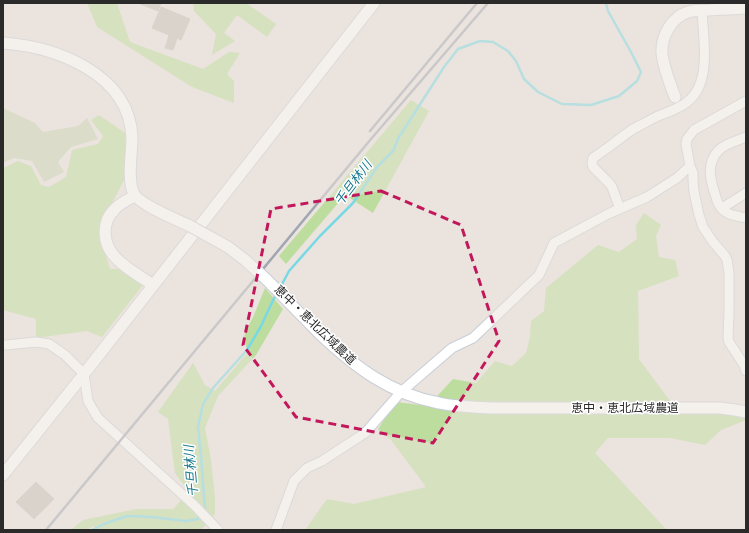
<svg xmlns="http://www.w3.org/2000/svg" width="749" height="533" viewBox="0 0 749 533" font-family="'Fira Sans','Noto Sans JP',sans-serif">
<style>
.green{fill:#bddd9e}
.cemetery{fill:#c9d3b6}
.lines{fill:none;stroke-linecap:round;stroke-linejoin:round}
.stream{stroke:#78d9e5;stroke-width:2.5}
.building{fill:#c4beb9;stroke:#c6beb7}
.minor-casing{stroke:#c8ced7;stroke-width:11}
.tertiary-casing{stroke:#c8ced7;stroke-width:13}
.minor{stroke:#fff;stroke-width:9}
.tertiary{stroke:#fff;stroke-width:11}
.rail{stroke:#a0a6b3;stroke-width:2.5}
.tertiary-bridge-casing{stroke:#c8ced7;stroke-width:13;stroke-linecap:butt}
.tertiary-bridge{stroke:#fff;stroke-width:11}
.marked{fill:none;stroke:#c2185b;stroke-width:3;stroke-dasharray:8 5;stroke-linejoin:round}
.labels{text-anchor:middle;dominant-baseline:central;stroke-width:3;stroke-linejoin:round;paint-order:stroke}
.street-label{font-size:12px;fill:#2a2a2a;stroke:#fff}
.water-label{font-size:13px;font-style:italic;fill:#187a90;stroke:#fff}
</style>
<rect width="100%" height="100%" fill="#ebe3dd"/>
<path class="green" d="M87 3H117L130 42 203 69 229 52 240 53 227 74 234 81V103L192 87 97 27Z
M193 3H246L276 24 267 37 237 15 224 33 235 41 212 55 216 34 194 11Z
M411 100 429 111 373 213 345 195 286 264 279 256Z
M99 115 125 133 126 176 105 217 99 237 106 256 110 269H122L143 285 102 337 87 331 36 338V319L3 310V168L18 161 31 166 41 185 49 187 66 177 72 150 98 144 103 136 91 120Z
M644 213 661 225 656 236 659 257 675 260 679 276 638 291 639 359 679 413 722 412 746 418V420L721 430 705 445 670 438H608L595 453 667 530H305L327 499 354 504 426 487 391 440 378 429 396 402 428 406 453 379 476 383 495 361 512 366 526 353 530 337 531 321 544 311 546 288 598 245 619 252 637 239 636 225Z
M265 288 283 309 256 355 218 396 205 428 211 460 215 498V514L201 530H96L94 526 86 530H71L83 520 136 509H173L189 492 175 473 168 419 158 412 193 363 205 385 215 391 248 352 243 337 254 315Z"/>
<path class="cemetery" d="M3 108 35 123 43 132 78 126 87 118 98 139 71 147 58 162 64 172 44 182 32 161 14 158 3 163Z"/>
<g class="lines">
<path class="stream" d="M280 288 289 271 320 236 353 203 377 167 393 151 399 137 444 67 458 49 480 41 493 42 508 51 516 61 524 79 538 92 562 104 591 105 619 96 637 81 641 72 631 52 608 11 606 3
M203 511 205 509 201 456 198 427 203 404 213 388 247 350 261 326 276 294
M92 530 104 524 127 516 151 517 186 521 198 519 200 515"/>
</g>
<path class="building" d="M138 3H161L158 11Z
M161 7 190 19 181 40 177 38 173 50 165 48 169 35 152 28Z
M36 482 54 499 34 519 16 502Z"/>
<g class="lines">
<g class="minor-casing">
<path id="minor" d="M746 101 694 130 687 139 686 144 690 166 693 173V180L694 192 699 215 703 227 713 242 725 256 727 260 729 273V311L728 338 729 342 744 365 746 371
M746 137C737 141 726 143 719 150 706 163 710 179 715 194 716 198 718 204 721 208 727 215 737 216 746 218
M722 208 746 193
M620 209 612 187 609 183 593 167 592 163 593 158C607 149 620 138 633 129 641 125 650 120 658 116 676 109 693 104 700 84 708 64 703 32 702 10
M3 345H6L36 342 49 344 65 355 84 374 88 401 98 418 194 505 218 530
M276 530 294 481 307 468 322 461 365 433 401 392 452 348 473 338 539 275 554 243 608 214 647 197 677 178 690 166"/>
</g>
<g class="tertiary-casing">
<path id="tertiary" d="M3 43C57 47 129 74 132 137 132 153 127 181 134 194 140 205 178 220 190 226
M675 97C670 84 663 66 662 53 661 36 672 17 688 12 695 10 702 10 709 10 722 9 734 9 746 8
M135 196C127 200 120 203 114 210 101 223 103 244 115 257 126 269 140 276 153 285
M319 333C355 367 390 394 439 403 456 407 474 407 491 408H720L735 410 746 412
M3 475 84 374 374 3"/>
</g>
<use href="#minor" class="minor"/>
<use href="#tertiary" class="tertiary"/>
<path class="rail" d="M370 131 477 3
M46 530 371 139 488 3"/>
<g class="tertiary-bridge-casing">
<path id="tertiary-bridge" d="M190 226 228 247 245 260 267 280 319 333"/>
</g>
<use href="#tertiary-bridge" class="tertiary-bridge"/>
</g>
<path d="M0 0H749V533H0ZM381 191 461 225 499 341 433 443 296 417 243 345 271 209Z" fill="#ebe3dd" fill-opacity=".55" fill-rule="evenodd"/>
<path class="marked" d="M381 191 461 225 499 341 433 443 296 417 243 345 271 209Z"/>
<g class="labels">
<g class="street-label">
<text transform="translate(315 325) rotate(44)">恵中・恵北広域農道</text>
<text x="625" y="408">恵中・恵北広域農道</text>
</g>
<g class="water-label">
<text transform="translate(353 183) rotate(-53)">千旦林川</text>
<text transform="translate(191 471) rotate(-95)">千旦林川</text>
</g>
</g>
<rect width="749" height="533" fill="none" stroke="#2a2a2a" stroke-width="8"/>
</svg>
